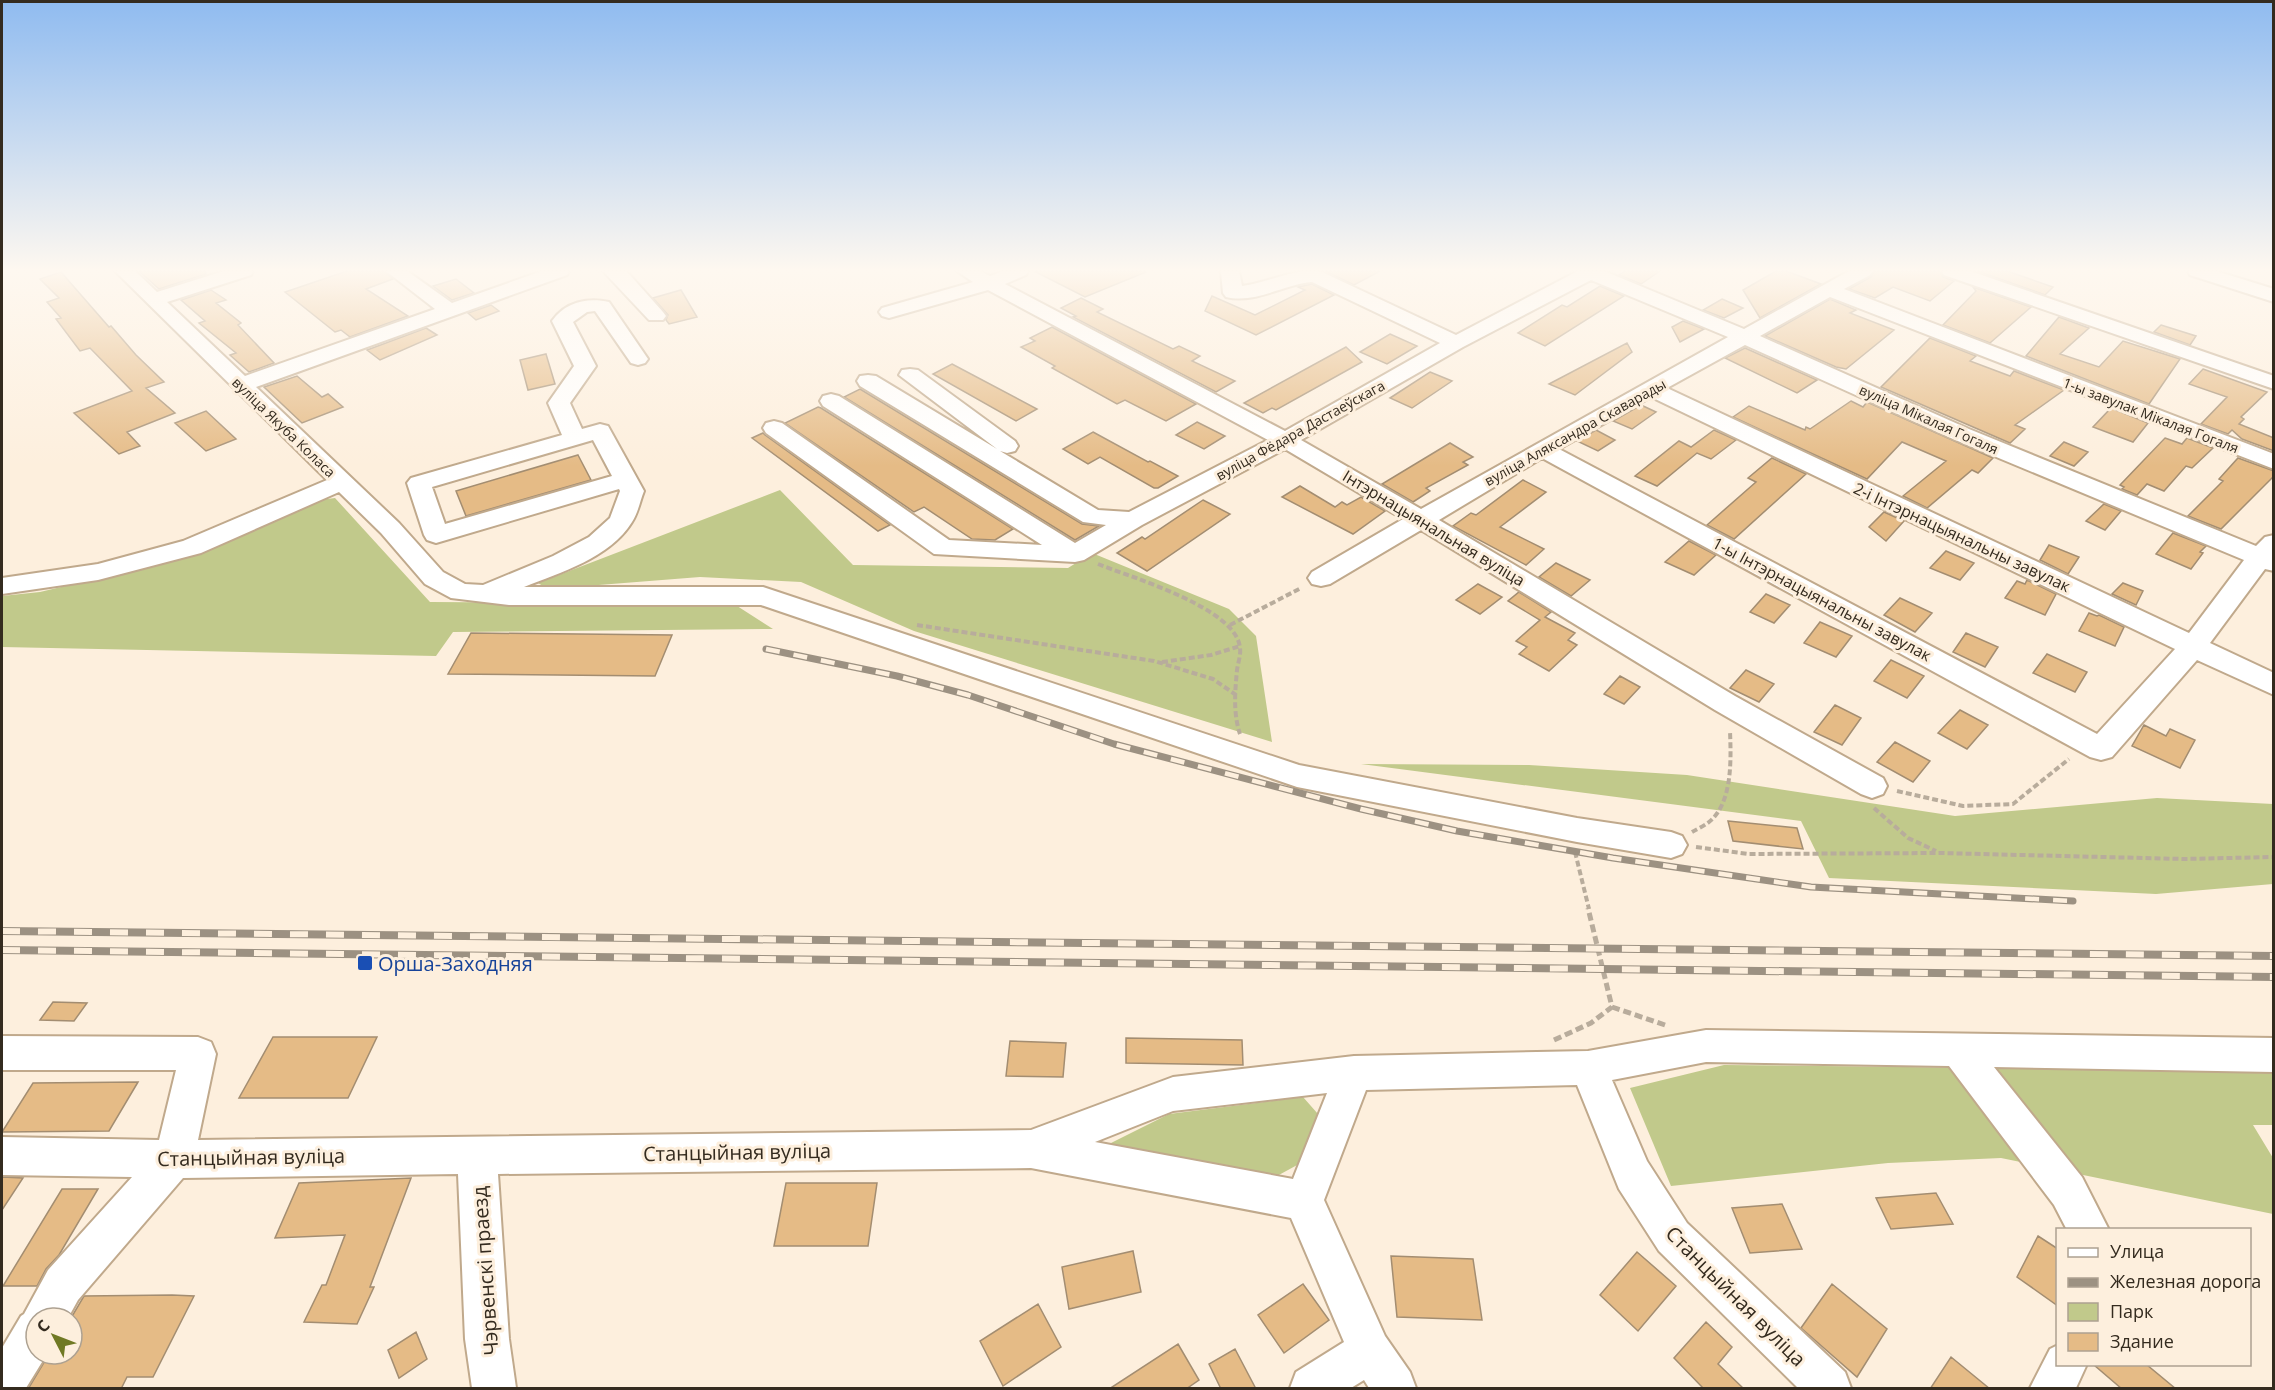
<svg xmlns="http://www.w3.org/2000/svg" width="2275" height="1390" viewBox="0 0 2275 1390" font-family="'Open Sans',sans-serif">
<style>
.green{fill:#c1c98b}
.building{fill:#e5bb86;stroke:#a38d71;stroke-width:1.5}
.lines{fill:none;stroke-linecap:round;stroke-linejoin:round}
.minor-casing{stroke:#c0a98c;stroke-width:4}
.path-far1{stroke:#b8ac9c;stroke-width:4;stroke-dasharray:6 3;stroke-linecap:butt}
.path{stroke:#b8ac9c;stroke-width:5;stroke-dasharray:8 4;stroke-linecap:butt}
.minor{fill:#fff;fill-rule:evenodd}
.rail-far1-casing{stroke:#9c9182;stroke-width:7}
.rail-casing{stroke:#9c9182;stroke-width:8}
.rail-far1{stroke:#fdefdd;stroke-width:4.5;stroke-dasharray:14;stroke-linecap:butt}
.rail{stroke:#fdefdd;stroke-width:6;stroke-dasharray:18;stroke-linecap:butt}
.transit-dot{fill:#1a4fb4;stroke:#fdefdd;stroke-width:2}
.labels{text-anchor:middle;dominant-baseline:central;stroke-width:6;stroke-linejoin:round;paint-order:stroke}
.far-street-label{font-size:14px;fill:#342b1f;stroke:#fdefdd}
.street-label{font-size:16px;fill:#342b1f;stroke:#fdefdd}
.near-transit-label{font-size:20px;fill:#164399;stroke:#fdefdd;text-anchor:start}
.near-street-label{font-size:20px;fill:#342b1f;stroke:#fdefdd}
</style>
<rect width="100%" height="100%" fill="#fdefdd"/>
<path class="green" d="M780 490 853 565 1068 568 1092 553 1229 609 1256 636 1272 742 914 631 801 582 700 577 548 589 538 583Z
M335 498 430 602 734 604 773 629 453 632 436 656 2 647V596L40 592 179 559 319 500Z
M1361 764 1529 765 1687 775 1955 816 2157 798 2273 804V884L2156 894 1829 878 1801 821Z
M1724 1065 2273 1071V1125H2253L2273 1158V1214L2001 1158 1888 1163 1671 1186 1630 1088Z
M1303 1097 1318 1114 1299 1164 1277 1176 1101 1148 1169 1114Z"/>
<path class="building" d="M139 271H205L206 274 159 289Z
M347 271H384L393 279 366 289 408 316 350 337 341 330 335 332 285 292Z
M1034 271H1146V272L1085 297Z
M1325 271H1380L1354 285Z
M1625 271H1660L1641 284 1619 275Z
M1776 271H1786L1821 284 1760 318 1743 290Z
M1874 271H1940L1943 277 1954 281 1930 301 1893 287 1875 298 1849 289 1871 277Z
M1977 271H2007L2053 287 2045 295Z
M61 272 109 327 111 326 136 355 164 382 146 388 175 413 127 432 140 446 119 454 74 413 132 391 90 348 80 351 56 319 61 318 47 302 59 298 40 279Z
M456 279 474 293 452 300 433 286Z
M1312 284 1334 295 1256 335 1205 311 1212 296 1255 315 1305 290 1298 287Z
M1600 286 1624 296 1545 346 1518 333 1562 305 1567 307Z
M1973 287 2031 307 1990 343 1943 325 1976 291Z
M211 290 226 300 216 303 241 323 238 325 274 363 249 372 230 355 236 353 199 323 205 321 181 300Z
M681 290 697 317 669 324 666 320 668 315 653 298Z
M1081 298 1103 309 1097 312 1173 349 1179 346 1200 356 1192 361 1235 381 1216 392 1073 317 1076 316 1061 308Z
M1722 299 1743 308 1724 318 1703 310Z
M1830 299 1856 310 1850 313 1894 330 1846 369 1836 367 1765 336Z
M491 305 499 311 476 320 468 313Z
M2059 317 2089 328 2060 354 2099 367 2123 341 2180 359 2149 404 2026 356Z
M1683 321 1704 329 1680 342 1672 327Z
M2161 325 2196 336 2190 345 2154 332Z
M1052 327 1196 404 1166 421 1125 400 1117 404 1052 368 1055 366 1021 347 1035 341 1030 338Z
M426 328 437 335 380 360 367 350Z
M1390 334 1417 346 1387 364 1360 352Z
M1930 338 1976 356 1970 361 2010 376 2014 371 2064 390 2015 425 2025 429 2010 443 1881 387Z
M1627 343 1632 352 1575 395 1549 384Z
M1346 347 1362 362 1276 410 1272 408 1263 413 1244 403Z
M1745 348 1817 380 1797 393 1725 358Z
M546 354 555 384 528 390 520 360Z
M952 364 1037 409 1016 421 933 374Z
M2203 369 2267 392 2241 417 2244 419 2239 424 2274 438V451L2242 439 2232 430 2228 434 2201 424 2227 397 2189 384Z
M1430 372 1452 381 1412 408 1390 398Z
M297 376 322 397 328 394 343 407 302 423 264 387Z
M860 389 1082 524 1099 526 1075 540 844 397Z
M1851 401 1863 407 1867 402 1993 458 1978 473 1972 470 1927 508 1903 496 1946 461 1902 442 1867 479 1733 417 1749 406 1805 430 1806 427 1810 429Z
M1641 405 1656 412 1632 429 1613 421Z
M818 407 821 408 1013 529 995 540 972 539 924 507 914 512 785 423Z
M2111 408 2148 423 2133 442 2093 427Z
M206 411 236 439 206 451 175 423Z
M1197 422 1225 436 1204 449 1176 435Z
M1596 430 1615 440 1598 451 1577 441Z
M1714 430 1736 440 1711 459 1697 453 1657 486 1635 476 1679 441 1691 447Z
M1093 432 1148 462 1150 461 1178 476 1158 488H1154L1100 457 1088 464 1063 449Z
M763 433 765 435 890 525 878 531 752 438Z
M2165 438 2182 444 2187 438 2213 448 2192 468 2186 466 2164 491 2147 484 2137 495 2122 489 2124 487 2120 485Z
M2064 442 2088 452 2074 466 2050 456Z
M1450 443 1473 457 1463 462 1468 465 1426 488 1430 491 1413 502 1382 484Z
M578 455 591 480 466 516 456 491Z
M1772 458 1806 474 1734 539 1707 525 1756 482 1748 478Z
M2238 458 2274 471V476L2221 529 2188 516 2223 481 2219 479Z
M1523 480 1546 492 1500 527 1544 549 1526 565 1453 526 1471 513 1476 515Z
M1300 486 1335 507 1342 502 1347 505 1361 497 1385 511 1353 534 1282 497Z
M1203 500 1230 514 1147 571 1117 553 1142 537 1145 539Z
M2104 504 2121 511 2105 530 2086 521Z
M1884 512 1904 521 1886 541 1869 527Z
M2173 533 2206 546 2200 552 2203 553 2191 569 2156 554Z
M1689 541 1716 555 1694 575 1665 562Z
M2049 545 2079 557 2068 574 2040 560Z
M1946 551 1974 563 1960 580 1930 568Z
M1556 563 1590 580 1571 596 1539 577Z
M2027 580 2056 594 2045 615 2005 598 2017 581 2025 584Z
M2123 583 2143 591 2136 605 2112 594Z
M1478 584 1502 597 1480 614 1456 600Z
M1519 592 1551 612 1545 617 1575 633 1568 640 1577 645 1549 671 1519 654 1527 647 1516 641 1540 620 1508 601Z
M1766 594 1790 605 1774 623 1750 612Z
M1900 598 1932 613 1915 632 1884 615Z
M2089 613 2097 616 2099 615 2124 627 2115 646 2079 631Z
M1820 622 1852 636 1836 657 1804 643Z
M471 633 672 635 655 676 448 674Z
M1966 633 1998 647 1985 667 1953 652Z
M2047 654 2087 672 2075 692 2033 673Z
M1891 660 1924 676 1907 698 1874 681Z
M1746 670 1774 684 1759 702 1730 688Z
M1620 676 1640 687 1624 704 1604 694Z
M1835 705 1861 718 1842 745 1814 732Z
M1960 710 1988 725 1967 749 1938 733Z
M2144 725 2166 736 2170 729 2195 740 2180 768 2132 746Z
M1895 742 1930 761 1913 782 1877 762Z
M1728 821 1797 828 1803 849 1733 841Z
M53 1002 87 1003 74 1021 40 1020Z
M273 1037H377L348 1098H239Z
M1126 1038 1242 1040 1243 1065 1126 1063Z
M1010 1041 1066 1043 1063 1077 1006 1076Z
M138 1082 109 1131 2 1132 33 1083Z
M2 1177 23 1178 2 1210Z
M411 1178 370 1287H374L357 1324 304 1322 322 1285H326L345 1235 275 1238 299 1183Z
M786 1183H877L868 1246H774Z
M62 1189H98L59 1255 46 1269 37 1286H3Z
M1936 1193 1953 1224 1891 1229 1876 1198Z
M1782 1204 1802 1249 1750 1253 1732 1208Z
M2038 1236 2058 1249V1306L2017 1277Z
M1133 1251 1141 1292 1069 1309 1062 1267Z
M1637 1252 1676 1286 1638 1331 1600 1295Z
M1391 1256 1473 1259 1482 1320 1397 1317Z
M1303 1284 1329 1320 1284 1353 1258 1315Z
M1832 1284 1887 1329 1857 1377 1801 1328Z
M84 1296 172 1295 194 1296 153 1377H127L121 1389H28L49 1354H72L71 1318Z
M1038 1304 1061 1347 1003 1386 980 1341Z
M1706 1322 1732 1347 1718 1364 1744 1389H1704L1674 1358Z
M416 1332 427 1359 399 1378 388 1350Z
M1178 1344 1199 1380 1186 1389H1109Z
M1235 1349 1256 1389H1221L1209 1364Z
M1951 1357 1990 1389H1930Z
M2094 1365H2147L2176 1389H2122Z"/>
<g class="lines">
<g class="minor-casing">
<path id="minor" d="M115 271H135L157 292 224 271H253L251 275 167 302 245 376 435 309 386 271H407L452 303 542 271H569L567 275 256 387 399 523 443 572 465 584 483 585 553 556 589 537 610 518 620 491 619 489 436 543 427 540 424 535 407 483 411 478 562 435 548 403 574 366 552 321C565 302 588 297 609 302L648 359 645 363 638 365 631 363 595 311 587 312 573 322 596 366 570 403 582 429 600 424 608 426 644 491C640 501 638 513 632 522 611 557 560 573 524 587H763L1299 765 1577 818 1671 832 1682 836 1687 845 1682 854 1671 858 1577 842 1297 787 761 605H509L451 598 425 584 381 533 339 492 201 553 98 580 2 594V578L98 564 183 541 327 480ZM593 440 612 476 445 524 432 487Z
M603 271H625L629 274 663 312 666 316 663 320H649Z
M957 271H980L990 276 1003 271H1028L1026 275 1005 284 1285 431 1440 343 1312 282C1284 284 1256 304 1226 297L1223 293 1221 271H1239L1242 286C1269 283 1294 267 1322 272L1456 335 1578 271H1604L1744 329 1849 271H1872L1870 275 1844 289 2274 454V469L1830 297 1760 336 1969 429 2256 546 2265 537 2274 535V571L2265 569 2210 643 2274 673V695L2197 660 2112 757 2101 760 2090 757 1542 458 1439 520 1735 696 1883 778 1887 786 1883 794 1872 798 1861 794 1715 710 1421 530 1330 584 1321 586 1312 584 1308 578 1312 572 1403 519 1285 449 1142 525 1084 560 1075 562 934 554 766 433 763 428 766 423 774 421 782 423 949 540 1042 545 823 406 820 401 823 396 831 394 839 396 1075 543 1106 525 1083 522 860 386 857 381 860 376 868 375 876 376 997 449 899 375 902 370 910 369 918 370 1015 441 1018 446 1015 451 1007 453 1000 451 1098 510 1129 512 1268 440 988 290 889 318 882 316 879 312 882 308 973 282ZM1591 280 1728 337 1421 509 1301 440 1463 347ZM1745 345 1953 439 2244 560 2189 633 1667 388ZM1651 397 2175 649 2097 734 1559 449Z
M1942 271H1970L2274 376V389L1944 275Z
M2188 271H2216L2274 289V302L2190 275Z
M1706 1030 2274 1038V1072L1994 1067 2082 1177 2109 1230H2067L2054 1205 1949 1066 1706 1062 1612 1080 1647 1161 1687 1223 1845 1372 1851 1388H1798L1659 1251 1619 1189 1577 1085 1366 1090 1324 1200 1385 1336 1410 1372 1416 1388H1369L1364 1380 1351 1388H1290L1296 1372 1344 1342 1291 1218 1031 1168 498 1174 509 1339 516 1388H472L465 1339 458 1174 183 1178 78 1300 68 1318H36V1354H47L26 1388H2V1348L21 1316 24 1314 48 1270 132 1177 2 1175V1137L159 1140 176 1070H2V1036L198 1037 211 1042 216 1054 198 1140 1031 1130 1173 1077 1354 1056 1588 1051ZM1327 1093 1293 1179 1095 1142 1173 1111Z
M2058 1345V1364H2087L2076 1388H2030L2050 1349Z"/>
</g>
<path class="path-far1" d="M1098 564C1130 577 1237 608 1240 648 1241 655 1238 663 1237 670 1235 692 1233 713 1240 734
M917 625 1154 661 1213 679 1236 695
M1230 625 1301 588
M1162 662 1211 655 1240 646
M1897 791 1963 806 2013 804 2069 759
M1874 808 1908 838 1936 851
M1692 832C1697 829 1704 826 1709 822 1733 803 1731 758 1730 731
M1696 847 1749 854 1940 853 2184 859 2274 857
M1575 852 1589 909"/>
<path class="path" d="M1612 1007 1665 1025
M1554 1040 1591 1023 1612 1007 1588 908"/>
<use href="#minor" class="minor"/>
<g class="rail-far1-casing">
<path id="rail-far1" d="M766 649 897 676 968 695 1114 744 1361 809 1457 831 1613 858 1811 887 2073 901"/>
</g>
<g class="rail-casing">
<path id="rail" d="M2 931 2274 956
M2 950 2274 977"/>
</g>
<use href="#rail-far1" class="rail-far1"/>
<use href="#rail" class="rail"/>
</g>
<linearGradient id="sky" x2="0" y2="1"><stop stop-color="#8fbbf0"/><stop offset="0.58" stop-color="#fef8f0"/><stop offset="1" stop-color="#fef8f0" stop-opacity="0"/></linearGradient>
<rect width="2275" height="466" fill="url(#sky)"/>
<rect class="transit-dot" x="357" y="955" width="16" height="16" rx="3"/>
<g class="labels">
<g class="far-street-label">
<text transform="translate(2151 415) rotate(21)">1-ы завулак Мікалая Гогаля</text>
<text transform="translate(1929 419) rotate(24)">вуліца Мікалая Гогаля</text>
<text transform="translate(284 427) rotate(44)">вуліца Якуба Коласа</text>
<text transform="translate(1300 430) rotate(-29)">вуліца Фёдара Дастаеўскага</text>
<text transform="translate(1575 432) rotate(-29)">вуліца Аляксандра Скаварады</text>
</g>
<g class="street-label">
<text transform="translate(1434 528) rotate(31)">Інтэрнацыянальная вуліца</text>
<text transform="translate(1962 537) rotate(25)">2-і Інтэрнацыянальны завулак</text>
<text transform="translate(1822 599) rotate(28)">1-ы Інтэрнацыянальны завулак</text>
</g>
<g class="near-transit-label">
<text x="378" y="963">Орша-Заходняя</text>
</g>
<g class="near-street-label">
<text transform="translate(737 1152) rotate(-1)">Станцыйная вуліца</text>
<text transform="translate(251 1157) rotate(-1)">Станцыйная вуліца</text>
<text transform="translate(485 1271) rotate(-94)">Чэрвенскі праезд</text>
<text transform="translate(1736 1296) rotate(45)">Станцыйная вуліца</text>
</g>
</g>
<rect width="2275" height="1390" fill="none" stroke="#342b1f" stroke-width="6"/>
<rect x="2056" y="1228" width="195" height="138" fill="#fdefdd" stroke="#ada191" stroke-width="1.5"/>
<rect x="2068" y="1248" width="30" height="9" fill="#ffffff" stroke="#ada191" stroke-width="1.5"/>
<text x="2110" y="1258" font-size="18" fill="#342b1f">Улица</text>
<rect x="2068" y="1278" width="30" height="9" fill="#9c9182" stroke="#ada191" stroke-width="1.5"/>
<text x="2110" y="1288" font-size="18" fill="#342b1f">Железная дорога</text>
<rect x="2068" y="1303" width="30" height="18" fill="#c1c98b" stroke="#ada191" stroke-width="1.5"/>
<text x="2110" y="1318" font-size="18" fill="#342b1f">Парк</text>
<rect x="2068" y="1333" width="30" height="18" fill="#e5bb86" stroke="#ada191" stroke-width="1.5"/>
<text x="2110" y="1348" font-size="18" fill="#342b1f">Здание</text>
<g transform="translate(54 1336) rotate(312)"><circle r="28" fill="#fdefdd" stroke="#ada191" stroke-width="1.5"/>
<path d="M0-4.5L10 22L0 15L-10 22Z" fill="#707924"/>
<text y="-9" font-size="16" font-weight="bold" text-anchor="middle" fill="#342b1f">С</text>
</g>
</svg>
